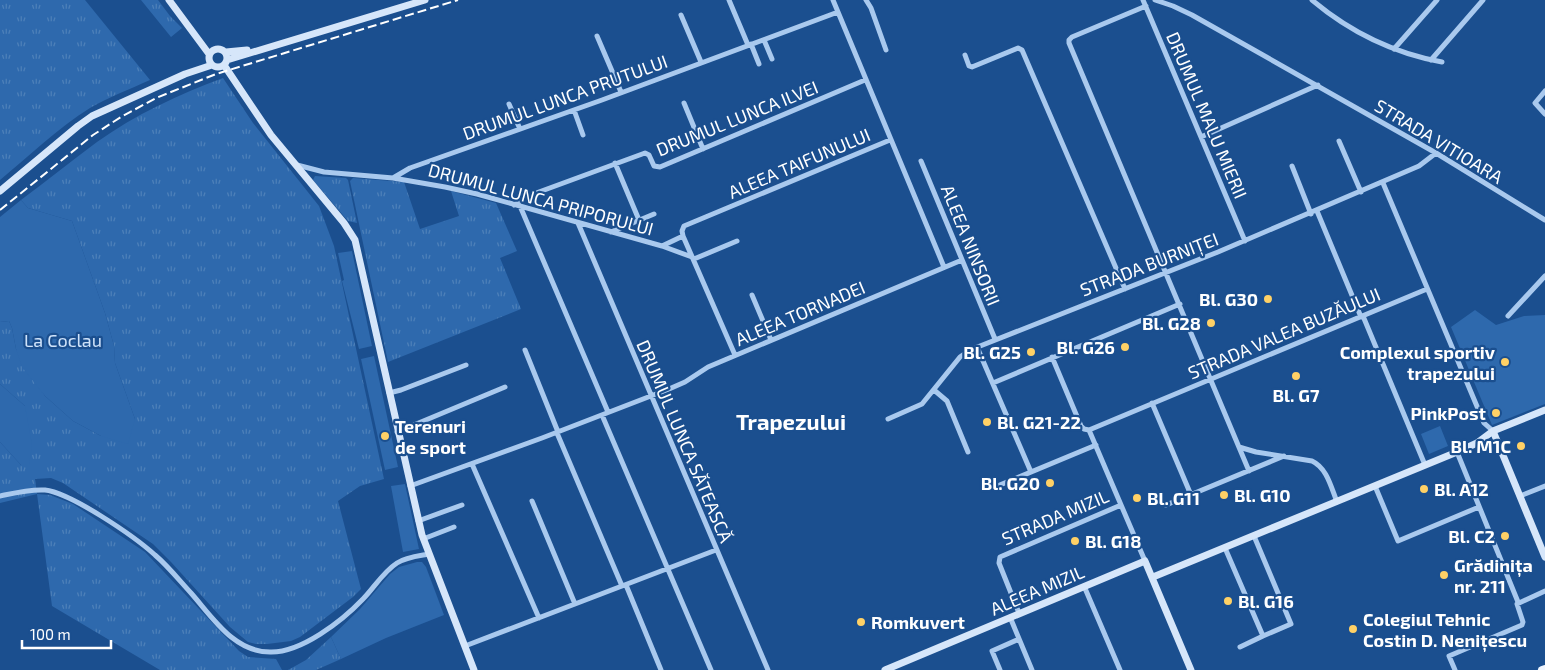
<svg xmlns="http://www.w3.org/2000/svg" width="1545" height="670" viewBox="0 0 1545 670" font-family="'Exo 2',sans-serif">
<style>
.grass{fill:url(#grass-tufts)}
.park{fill:#2e69ad}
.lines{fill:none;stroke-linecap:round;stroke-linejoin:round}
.street{stroke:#a9c9ee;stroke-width:5}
.secondary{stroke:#d6e6fa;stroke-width:7}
.primary{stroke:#f0f6ff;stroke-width:8}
.rail{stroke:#fff;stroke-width:2;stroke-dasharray:9 4;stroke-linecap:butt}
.poi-dot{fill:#ffd166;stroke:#1b4f8f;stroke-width:2}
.labels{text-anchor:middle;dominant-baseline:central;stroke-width:4.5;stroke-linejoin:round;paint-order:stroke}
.street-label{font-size:18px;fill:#fff;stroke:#1b4f8f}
.poi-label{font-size:18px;font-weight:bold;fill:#fff;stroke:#1b4f8f;text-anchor:start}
.park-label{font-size:18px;fill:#cfe3fa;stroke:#1b4f8f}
.district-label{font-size:22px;font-weight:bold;fill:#fff;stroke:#1b4f8f}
</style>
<defs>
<pattern id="grass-tufts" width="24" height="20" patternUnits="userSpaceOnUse" patternTransform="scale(1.25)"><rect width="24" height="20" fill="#2e69ad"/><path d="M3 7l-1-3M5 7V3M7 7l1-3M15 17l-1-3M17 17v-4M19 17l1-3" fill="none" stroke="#4d80b9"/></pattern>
</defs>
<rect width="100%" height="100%" fill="#1b4f8f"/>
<path class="grass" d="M0 0H85L150 80C130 89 109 97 90 108 58 128 29 156 0 180Z
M141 0H158L170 16 182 28 171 37Z
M223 78 253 123 319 206 334 246 384 479 360 486 338 501 361 589 353 597 300 637 291 641 267 644H256L248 642 230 627 171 562 153 544 63 483 51 478 35 479 37 494 50 495 73 504 145 552 239 651 248 657 276 659 282 670H160L52 606 37 494 0 503V442L21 465 25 406 0 384V322L9 321 12 328 16 349 45 396 73 421 101 436 135 419 115 363 114 346 105 313 72 221 28 208 21 200C47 181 71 161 97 142 135 115 179 94 223 78Z
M315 176 346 178 348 180 357 223 348 221 313 180Z
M353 178 404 182 420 229 459 216 451 191 496 203 517 251 500 258 521 309 388 362 350 181Z
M331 637 341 659 316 670H288L306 660Z"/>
<path class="park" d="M21 200 28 208 72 221 105 313 114 346 115 363 135 419 128 444 101 436 73 421 45 396 22 367 16 349 12 328 9 321 0 322V217Z
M352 251 372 346 359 349 342 281 344 280 338 253Z
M1475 310 1496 325 1524 316 1545 315V404L1492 425 1451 327Z
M374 356 398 467 385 470 361 359Z
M0 384 25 406 32 445 29 465H21L0 442Z
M1440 426 1448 446 1429 454 1421 434Z
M405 484 419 549 403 552 391 486Z
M417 562H422L426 567 444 615 386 638 341 659 331 637 360 609 390 574 399 567Z"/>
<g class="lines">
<path class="street" d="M729 0 748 45
M833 0 944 267
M866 0 871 8 886 50
M1143 0 1245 241
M1155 0 1173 6 1192 15 1436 153 1545 220
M1312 0C1350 32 1393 53 1442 62
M1146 6 1072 37 1069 40V43L1249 471
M681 15 701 62
M597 36 621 92
M764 40 772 59
M751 44 759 64
M1394 49 1437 0
M965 55 969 66 972 67 1018 48 1022 50 1125 289
M1431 60 1483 0
M1545 91 1535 103 1545 114
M684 103 703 149
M509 104 520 129
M574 110 583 135
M1201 137 1318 85
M1339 141 1361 192
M921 161 995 339
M615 163 639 220
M297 165 324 172 393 178 445 187 477 194 662 246 692 257
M1292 166 1311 214
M393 178 410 168 602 100 838 12
M1383 183 1484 423 1493 431
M514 205 528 196 645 153 649 155 654 166 660 167 865 80
M520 206 608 412
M1317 211 1361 317
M578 223 768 670
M611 232 654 214
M662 246 683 236
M694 259 737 241
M752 295 771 340
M1363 316 1425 465
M1508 316 1545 276
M977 347 1031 472
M525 350 558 432
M735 355 683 236 682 231 684 226 890 140
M1052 357 1081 426 1084 429 1089 430 1145 561
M993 383 1180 304
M934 390 947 401 968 452
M389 393 401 390 466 365
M1152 403 1191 495
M602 415 711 670
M888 419 922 404 960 357 970 350 1218 252 1419 166 1436 153
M1089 430 1427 289
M397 432 505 387
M557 433 622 586
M1239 447 1256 452 1312 461C1327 468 1331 487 1337 502
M1457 452 1518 602
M472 464 539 618
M410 486 542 438 669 389 685 382 708 367 962 260
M1375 486 1398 541 1479 507
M995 487 1096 445
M0 496C14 493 30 489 45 490 71 493 134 536 155 555 168 566 179 580 191 593 213 618 234 652 270 652 301 653 342 621 363 599 374 588 383 572 397 563 406 557 418 556 429 554
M1520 496 1545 486
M532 501 575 604
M1166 505 1284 456
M418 521 462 505
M423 539 454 527
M1225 548 1263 636 1291 624 1254 536
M626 585 661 670
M1084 586 1120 670
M1019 613 999 563 1000 557 1121 505
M1010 617 1032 670
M465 646 716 550
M1240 647 1263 636
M1000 670 992 651 1019 639
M1455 670 1449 656 1522 625 1523 622 1517 604 1545 591"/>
<path class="secondary" d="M169 0 209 54
M209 58a9 9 0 1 1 18 0a9 9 0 1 1-18 0Z
M226 52 247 50
M227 60 425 0
M224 65 271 135 344 223 355 240 422 535 474 670
M0 191 78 126 92 116 185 74 212 65
M1493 431 1545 557
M1153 577 1457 452 1477 443 1493 431 1545 410
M885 670 1145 561 1191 670"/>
<path class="primary" d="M1542 670 1545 669"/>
<path class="rail" d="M0 210 93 135 121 117 156 98 216 74 458 0"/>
</g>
<g class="poi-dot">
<circle cx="1268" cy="299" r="5"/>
<circle cx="1211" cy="323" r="5"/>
<circle cx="1125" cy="347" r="5"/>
<circle cx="1031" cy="352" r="5"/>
<circle cx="1505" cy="362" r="5"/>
<circle cx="1296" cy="376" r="5"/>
<circle cx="1496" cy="413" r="5"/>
<circle cx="987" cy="422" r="5"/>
<circle cx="385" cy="436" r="5"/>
<circle cx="1521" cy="446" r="5"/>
<circle cx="1050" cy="483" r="5"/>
<circle cx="1424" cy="489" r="5"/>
<circle cx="1224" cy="495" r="5"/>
<circle cx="1137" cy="498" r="5"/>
<circle cx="1505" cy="536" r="5"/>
<circle cx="1075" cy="541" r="5"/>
<circle cx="1444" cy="575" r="5"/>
<circle cx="1228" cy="601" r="5"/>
<circle cx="861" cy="622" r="5"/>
<circle cx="1353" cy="629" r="5"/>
</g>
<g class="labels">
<g class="street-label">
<text transform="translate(565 97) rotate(-20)">DRUMUL LUNCA PRUTULUI</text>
<text transform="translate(1207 115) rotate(67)">DRUMUL MALU MIERII</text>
<text transform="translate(737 118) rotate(-22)">DRUMUL LUNCA ILVEI</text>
<text transform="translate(1439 141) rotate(31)">STRADA VITIOARA</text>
<text transform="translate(799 163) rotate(-23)">ALEEA TAIFUNULUI</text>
<text transform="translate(541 199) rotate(15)">DRUMUL LUNCA PRIPORULUI</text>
<text transform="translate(971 245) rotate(68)">ALEEA NINSORII</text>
<text transform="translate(1149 264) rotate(-21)">STRADA BURNIȚEI</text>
<text transform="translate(800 313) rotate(-23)">ALEEA TORNADEI</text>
<text transform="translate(1284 333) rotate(-23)">STRADA VALEA BUZĂULUI</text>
<text transform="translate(685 441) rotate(67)">DRUMUL LUNCA SĂTEASCĂ</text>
<text transform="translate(1055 517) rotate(-23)">STRADA MIZIL</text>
<text transform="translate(1037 590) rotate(-23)">ALEEA MIZIL</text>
</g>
<g class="poi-label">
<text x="1258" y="299" text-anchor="end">Bl. G30</text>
<text x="1201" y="323" text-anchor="end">Bl. G28</text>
<text x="1115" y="347" text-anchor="end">Bl. G26</text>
<text x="1021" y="352" text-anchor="end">Bl. G25</text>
<text x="1495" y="352" text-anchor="end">Complexul sportiv<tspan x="1495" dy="21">trapezului</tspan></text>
<text x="1296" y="395" text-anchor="middle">Bl. G7</text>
<text x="1486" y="413" text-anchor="end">PinkPost</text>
<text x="997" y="422">Bl. G21-22</text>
<text x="395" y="426">Terenuri<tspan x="395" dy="21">de sport</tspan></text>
<text x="1511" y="446" text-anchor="end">Bl. M1C</text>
<text x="1040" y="483" text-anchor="end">Bl. G20</text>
<text x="1434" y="489">Bl. A12</text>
<text x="1234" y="495">Bl. G10</text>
<text x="1147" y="498">Bl. G11</text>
<text x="1495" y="536" text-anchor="end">Bl. C2</text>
<text x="1085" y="541">Bl. G18</text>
<text x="1454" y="565">Grădinița<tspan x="1454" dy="21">nr. 211</tspan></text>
<text x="1238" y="601">Bl. G16</text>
<text x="1363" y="619">Colegiul Tehnic<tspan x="1363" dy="21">Costin D. Nenițescu</tspan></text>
<text x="871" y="622">Romkuvert</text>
</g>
<g class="park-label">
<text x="63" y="340">La Coclau</text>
</g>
<g class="district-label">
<text x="791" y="421">Trapezului</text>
</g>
</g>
<path d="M22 640v8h89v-8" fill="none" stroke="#ffffff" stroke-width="2.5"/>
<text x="30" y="640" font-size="15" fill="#ffffff" stroke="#1b4f8f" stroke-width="4" paint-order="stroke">100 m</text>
</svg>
